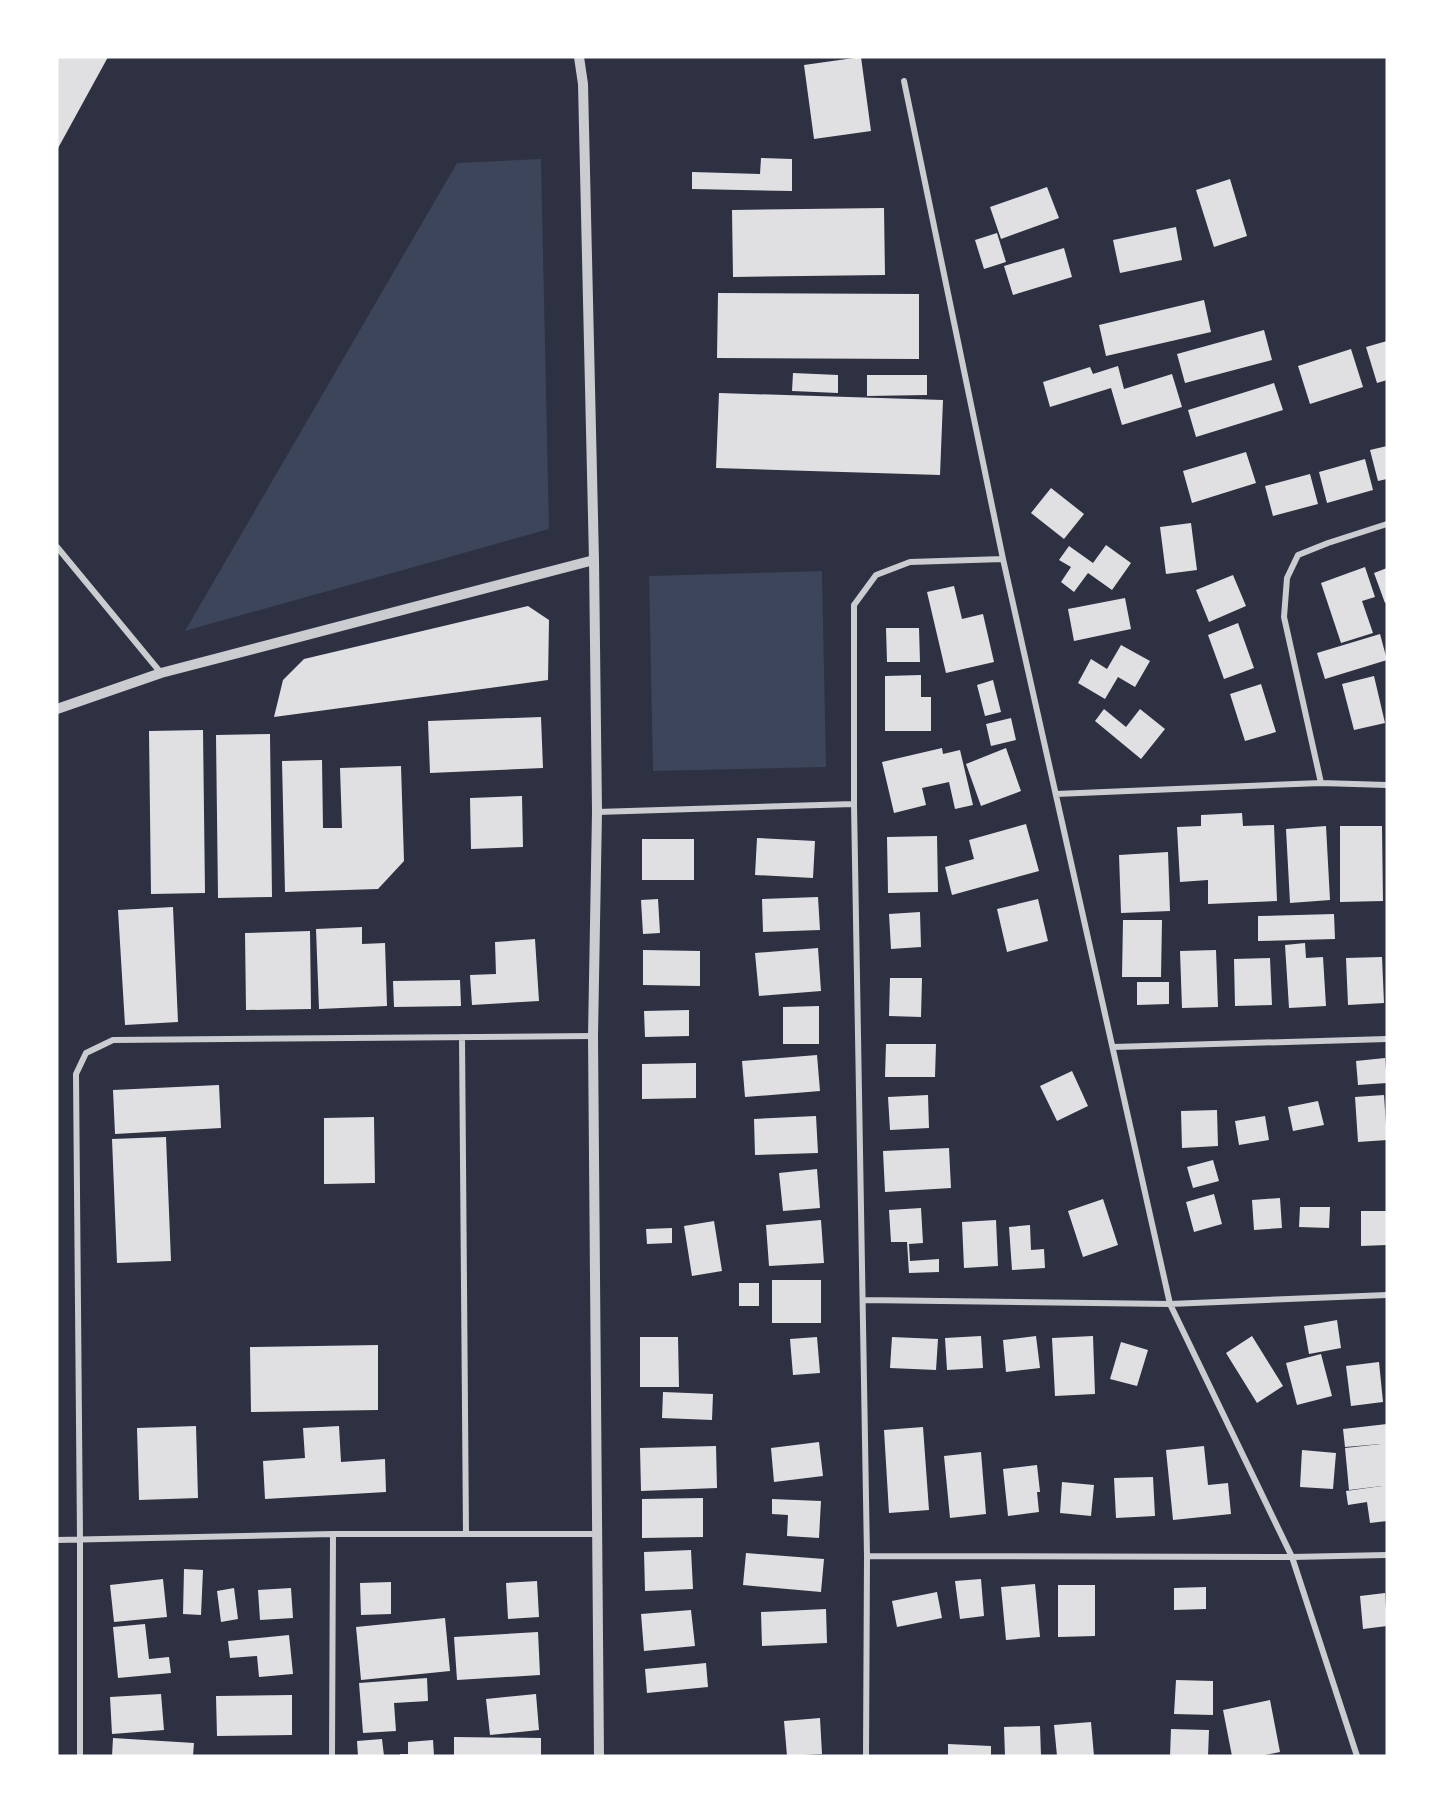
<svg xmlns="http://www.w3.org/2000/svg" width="1444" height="1813" viewBox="0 0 1444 1813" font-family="Barlow,sans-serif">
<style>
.green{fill:#3c4559}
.building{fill:#e0e0e3}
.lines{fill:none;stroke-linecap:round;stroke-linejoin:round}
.minor{stroke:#caccd0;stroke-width:6}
.tertiary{stroke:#caccd0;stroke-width:10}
</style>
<rect width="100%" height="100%" fill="#2d3142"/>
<path class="green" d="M541 159 549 529 185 631 457 163Z
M822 571 826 767 653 771 649 576Z"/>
<path class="building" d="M57 57H108L57 150Z
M861 57 871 131 814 139 804 65Z
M761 158 792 159V191L692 189V172L760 174Z
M1230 179 1247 236 1214 247 1196 190Z
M1047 187 1059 218 1001 239 990 207Z
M884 208 885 275 733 277 732 210Z
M1176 227 1182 260 1120 273 1113 240Z
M997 233 1006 262 984 269 975 240Z
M1064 248 1072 277 1013 295 1004 266Z
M718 293 919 294V359L717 358Z
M1204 300 1211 332 1106 356 1099 325Z
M1264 330 1272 360 1185 383 1177 354Z
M1387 341V380L1377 383 1366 347Z
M1351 349 1363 387 1310 404 1298 366Z
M1118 366 1124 389 1172 374 1182 407 1122 425 1111 388 1050 407 1043 382 1090 367 1093 374Z
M793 373 838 375V393L792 391Z
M867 375H927V395L867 396Z
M1274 383 1283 410 1196 437 1188 410Z
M719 393 943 400 940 475 716 468Z
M1387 446V479L1378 481 1370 450Z
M1246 452 1256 483 1192 503 1183 471Z
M1365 459 1373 490 1327 503 1319 472Z
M1310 474 1318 504 1273 516 1265 486Z
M1051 488 1084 514 1064 539 1031 513Z
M1191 523 1197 570 1166 574 1160 527Z
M1106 545 1131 563 1112 590 1088 573 1074 592 1061 582 1071 567 1059 560 1069 546 1093 563Z
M1365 567 1375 597 1362 601 1373 633 1341 643 1321 583Z
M1387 568V602L1385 603 1374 573Z
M1233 575 1246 606 1209 622 1196 590Z
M954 586 962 619 983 614 994 662 946 673 927 592Z
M1125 598 1131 629 1074 641 1068 609Z
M528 606 549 620 548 680 274 717 283 680 304 659Z
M1238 623 1254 668 1224 679 1208 635Z
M886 628H919L920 662H887Z
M1380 634 1387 660 1325 679 1317 653Z
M1121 645 1150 661 1135 687 1118 677 1105 699 1078 683 1091 659 1107 669Z
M921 675V697H931V731H885V676Z
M1374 676 1385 723 1354 730 1342 684Z
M993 680 1001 712 985 716 977 685Z
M1261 684 1276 732 1245 741 1230 694Z
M1104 709 1126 727 1140 709 1165 729 1141 759 1095 721Z
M541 717 543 768 430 773 428 721Z
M1011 718 1016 740 991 746 986 724Z
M203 730 205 893 151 894 149 731Z
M270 734 272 897 218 898 216 735Z
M942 748 943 754 960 750 973 805 955 809 949 782 922 788 926 805 894 813 882 762Z
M1006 748 1021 791 981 806 966 764Z
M322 760 323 828H342L340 768 401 766 404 861 378 889 285 892 282 761Z
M522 796 523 847 471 849 470 798Z
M1242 813 1243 826 1274 825 1277 901 1208 904V880L1180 882 1177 827 1201 826V815Z
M1026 824 1039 871 952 895 945 867 974 859 969 840Z
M1326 826 1330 900 1290 903 1286 829Z
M1340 826H1382L1383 901 1340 902Z
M937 836 938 892 888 893 887 837Z
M757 838 815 841 813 878 755 875Z
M642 839H694V880H642Z
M1168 852 1170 911 1121 913 1119 855Z
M818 897 820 930 763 932 762 899Z
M658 899 660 933 643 934 641 900Z
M1038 899 1048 941 1007 952 997 909Z
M173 907 178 1022 125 1025 118 910Z
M920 912 921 947 891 949 889 914Z
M1334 914 1335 939 1258 941V916Z
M1123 920H1162L1161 977H1122Z
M362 927V944L385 943 387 1006 319 1009 316 929Z
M310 931 311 1009 246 1010 245 933Z
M535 939 539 1001 472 1005 470 975 496 974 495 942Z
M1305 943 1306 958 1323 957 1326 1006 1289 1008 1285 945Z
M818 948 821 991 759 996 755 953Z
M643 950 700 951V986L643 985Z
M1216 950 1218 1007 1182 1008 1180 951Z
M1382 957 1384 1003 1348 1005 1346 958Z
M1270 958 1272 1005 1235 1006 1234 959Z
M890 978H922L921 1017 889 1016Z
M460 980 461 1006 394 1007 393 981Z
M1137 982H1169V1004L1137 1005Z
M819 1006V1044H783V1007Z
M689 1010V1036L645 1037 644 1011Z
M886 1044H936L935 1077H885Z
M817 1055 820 1091 745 1097 742 1061Z
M1385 1058 1387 1083 1358 1085 1356 1061Z
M696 1063V1098L642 1099V1064Z
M1072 1071 1088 1106 1057 1121 1040 1086Z
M219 1085 221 1128 115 1134 113 1090Z
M928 1095 929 1128 890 1130 888 1097Z
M1384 1095 1387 1140 1358 1142 1355 1097Z
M1318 1101 1324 1125 1293 1131 1288 1107Z
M1217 1110 1218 1146 1182 1148 1181 1111Z
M816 1116 818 1153 755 1155 754 1119Z
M1265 1116 1269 1140 1239 1145 1235 1121Z
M374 1117 375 1183 324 1184V1118Z
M166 1137 171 1261 117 1263 112 1139Z
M949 1148 951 1188 885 1192 883 1151Z
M1213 1160 1219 1181 1193 1188 1187 1167Z
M817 1169 820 1208 783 1211 779 1173Z
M1214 1194 1222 1224 1194 1232 1186 1202Z
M1280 1198 1282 1228 1254 1230 1252 1200Z
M1103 1199 1118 1245 1083 1257 1068 1211Z
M1300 1207H1330L1329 1228 1299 1227Z
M921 1208 923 1243 909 1244 910 1261 939 1259V1272L909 1273 907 1242H891L889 1210Z
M1361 1211H1387V1245L1361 1246Z
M821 1220 824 1263 769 1266 766 1225Z
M996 1220 998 1266 964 1268 962 1222Z
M714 1221 722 1271 692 1276 684 1226Z
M1030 1225 1031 1250 1044 1249 1045 1268 1012 1270 1009 1227Z
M672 1228V1243L647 1244 646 1229Z
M772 1280H821V1323H772Z
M739 1283H759V1306H739Z
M1337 1320 1341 1348 1309 1354 1304 1326Z
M981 1336 983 1368 947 1370 945 1338Z
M1036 1336 1040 1368 1006 1372 1003 1340Z
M1093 1336 1095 1394 1055 1396 1052 1338Z
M1252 1336 1283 1386 1257 1403 1226 1353Z
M640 1337H678L679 1387H640Z
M817 1337 820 1373 793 1375 790 1339Z
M892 1337 938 1339 936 1370 890 1368Z
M1121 1342 1148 1350 1137 1386 1110 1379Z
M378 1345V1410L251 1412 250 1347Z
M1321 1354 1332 1396 1297 1405 1286 1363Z
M1379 1362 1383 1402 1351 1406 1346 1366Z
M663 1392 713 1394 712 1420 662 1418Z
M1387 1424V1521L1370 1523 1367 1502 1348 1505 1346 1491 1382 1486 1349 1490 1345 1448 1381 1444 1345 1447 1343 1429Z
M196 1426 198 1498 139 1500 137 1428Z
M339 1426 341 1462 385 1459 386 1492 265 1499 263 1461 305 1458 303 1428Z
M923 1427 929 1510 889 1513 884 1430Z
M819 1442 823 1476 774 1482 771 1448Z
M716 1446 717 1488 641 1491 640 1448Z
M1204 1446 1208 1485 1228 1483 1231 1514 1173 1520 1166 1450Z
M1302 1450 1336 1453 1333 1489 1300 1487Z
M981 1452 986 1514 950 1518 944 1456Z
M1037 1465 1040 1492H1037L1039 1512 1008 1516 1003 1469Z
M1153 1477 1155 1516 1116 1518 1114 1478Z
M1062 1482 1094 1485 1091 1516 1060 1513Z
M703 1498V1537L642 1538V1499Z
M772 1499 821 1501 819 1538 787 1536 788 1515 772 1514Z
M691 1550 693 1589 645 1591 644 1552Z
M746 1553 824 1559 821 1592 743 1585Z
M184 1569 203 1570 201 1615 183 1614Z
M163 1579 167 1617 114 1622 110 1585Z
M981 1579 984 1616 960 1619 955 1581Z
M537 1581 539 1617 508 1619 506 1583Z
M391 1582V1614L361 1615 360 1583Z
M1035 1584 1040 1637 1006 1640 1001 1587Z
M1058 1585H1095V1636L1058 1637Z
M1206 1587V1609L1174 1610V1588Z
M234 1588 238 1619 221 1622 217 1591Z
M291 1588 293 1618 260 1620 258 1590Z
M937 1592 942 1618 897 1627 892 1601Z
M1385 1593 1387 1626 1363 1629 1360 1596Z
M826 1609 827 1643 762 1646 761 1612Z
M691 1610 695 1646 644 1651 641 1614Z
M445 1618 450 1671 361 1680 356 1627Z
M145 1624 149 1659 169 1657 171 1673 118 1678 113 1627Z
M538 1632 540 1675 457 1680 454 1637Z
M289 1635 293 1674 259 1677 257 1656 230 1658 228 1641Z
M706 1663 708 1687 647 1693 645 1669Z
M427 1678 428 1701 394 1703 396 1731 363 1733 359 1683Z
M1176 1680 1213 1681V1715L1174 1714Z
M161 1694 164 1730 112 1734 110 1697Z
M536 1694 539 1730 490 1735 486 1699Z
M292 1695V1735L217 1736 216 1696Z
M1270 1700 1280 1752 1260 1756H1232L1223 1710Z
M820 1718 822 1754 787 1756 784 1721Z
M1091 1722 1094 1756H1057L1054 1725Z
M1040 1726 1041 1756H1005L1004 1727Z
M1171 1729 1209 1730 1208 1756H1170Z
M454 1737 541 1738V1756H454Z
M113 1738 194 1743 193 1756H112Z
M382 1739 384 1756H358L357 1741Z
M433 1740 434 1756H400V1754H408V1742Z
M948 1744 991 1746V1756H948Z"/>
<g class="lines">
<path class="minor" d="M904 81 1003 559 1170 1304 1292 1557 1357 1756
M57 547 161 673
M1321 783 1284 617 1287 578 1298 555 1328 543 1387 524
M1056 794 1321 783 1387 785
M597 812 854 804
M462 1037 466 1534
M1113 1047 1387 1039
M864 1300 1170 1304 1387 1295
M57 1540 333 1534H598
M867 1556 1292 1557 1387 1555
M80 1756V1539L76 1074 86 1053 113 1040 593 1036
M332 1756 333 1534
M866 1756 867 1556 854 804V605L876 575 910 562 1003 559"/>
<path class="tertiary" d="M579 57 583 84 594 560 597 812 593 1036 599 1756
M57 709 161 673 594 560"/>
</g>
<rect width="1444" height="1813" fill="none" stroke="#ffffff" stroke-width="117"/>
</svg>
